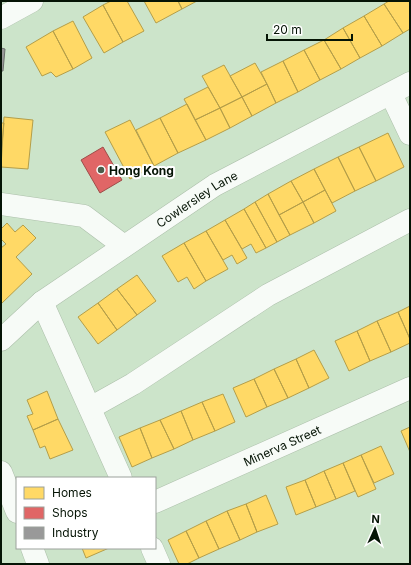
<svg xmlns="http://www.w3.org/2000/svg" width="411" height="565" viewBox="0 0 411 565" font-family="Inter,sans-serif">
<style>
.homes{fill:#ffd966;stroke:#b49e49}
.shops{fill:#e06666;stroke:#9e4d49}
.industry{fill:#999;stroke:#6d716d}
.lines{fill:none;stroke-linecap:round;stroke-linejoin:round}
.minor-casing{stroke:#acbfaa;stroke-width:23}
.minor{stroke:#f7fbf7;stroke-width:22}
.poi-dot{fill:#4b5d4a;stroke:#fff;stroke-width:1.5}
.labels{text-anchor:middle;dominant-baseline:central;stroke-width:4;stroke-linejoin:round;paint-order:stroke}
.poi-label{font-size:12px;font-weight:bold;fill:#051405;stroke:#fff;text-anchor:start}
.street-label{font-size:12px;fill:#051405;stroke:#fff}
</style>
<rect width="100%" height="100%" fill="#cce4ca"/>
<path class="homes" d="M111 1H127L144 31 123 42 103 5Z
M144 1H178L182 9 156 23Z
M178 1H197L182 9Z
M389 1H410V29L403 33 384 4Z
M384 4 403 33 382 46 364 16Z
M103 5 123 42 104 53 83 17Z
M364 16 382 46 360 58 343 28Z
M73 21 92 58 73 69 53 31Z
M343 28 360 58 341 69 324 40Z
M53 31 73 69 56 77 51 72 42 76 26 47Z
M324 40 341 69 320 80 304 50Z
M304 50 320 80 298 92 283 61Z
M283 61 298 92 276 103 261 72Z
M255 63 267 84 242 97 230 76Z
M224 65 242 97 220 108 202 76Z
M267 84 276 103 252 116 242 97Z
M208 87 220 108 195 120 184 99Z
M242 97 252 116 230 128 220 108Z
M187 104 206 140 178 153 160 118Z
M220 108 230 128 206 140 195 120Z
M4 117 33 120 28 169 1 167Z
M160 118 178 153 154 166 136 130Z
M130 120 154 166 130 179 105 132Z
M1 123H4L1 153Z
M388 133 404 167 376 181 359 147Z
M359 147 376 181 355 191 338 157Z
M338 157 355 191 332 203 314 169Z
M314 169 325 190 303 202 291 181Z
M291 181 303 202 279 215 268 194Z
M325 190 336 211 314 223 303 202Z
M268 194 290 235 277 242 255 202Z
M255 202 277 242 266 248 244 209Z
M303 202 314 223 290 235 279 215Z
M244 209 266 248 256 253 251 244 242 249 225 220Z
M225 220 247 258 237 264 232 255 223 260 206 231Z
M7 223 15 232 23 225 36 238 16 257 32 274 1 304V248L6 244 1 239V229Z
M206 231 228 269 206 281 184 243Z
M184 243 206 281 194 289 187 277 178 282 162 256Z
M137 275 156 301 137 315 117 289Z
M117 289 137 315 117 330 98 303Z
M98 303 117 330 98 344 78 317Z
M410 306V339L398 312Z
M398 312 410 339V343L391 352 377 321Z
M377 321 391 352 370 361 357 331Z
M357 331 370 361 349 371 335 341Z
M314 350 329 378 309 388 296 359Z
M296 359 309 388 288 398 274 369Z
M274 369 288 398 267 407 254 379Z
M254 379 267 407 246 417 233 388Z
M47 391 58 419 33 430 27 416 33 414 27 400Z
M223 394 235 422 215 431 202 402Z
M202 402 215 431 193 440 181 411Z
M181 411 193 440 174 449 160 420Z
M58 419 73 450 50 459 45 446 40 448 33 430Z
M160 420 174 449 152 458 140 428Z
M410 427V452L401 431Z
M140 428 152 458 132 467 119 437Z
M381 446 394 474 374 483 361 455Z
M361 455 376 489 358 497 343 463Z
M343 463 355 491 336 499 324 471Z
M324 471 336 499 316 507 305 480Z
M305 480 316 507 296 515 286 487Z
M266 495 278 524 257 532 246 504Z
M246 504 257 532 240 540 227 511Z
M227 511 240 540 219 549 206 521Z
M206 521 219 549 199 558 186 531Z
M186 531 199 558 187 564H179L168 540Z
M82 548H109L86 558Z"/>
<path class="shops" d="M103 147 122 180 100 193 81 160Z"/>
<path class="industry" d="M1 48 5 49 3 71H1Z"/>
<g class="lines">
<g class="minor-casing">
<g id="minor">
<path d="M1 18 32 1"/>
<path d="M391 94 410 134"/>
<path d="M1 204 84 216 124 246"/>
<path d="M42 302 121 478"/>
<path id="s1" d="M1 340 42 302 215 185 410 83"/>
<path d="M90 408 133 384 268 295 410 220"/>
<path d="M1 472 17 512"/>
<path id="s2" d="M155 502 410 388"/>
<path d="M32 548 38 564"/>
<path d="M152 548 159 564"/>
</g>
</g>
<use href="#minor" class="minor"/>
</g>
<circle class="poi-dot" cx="101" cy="170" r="4"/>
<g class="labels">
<g class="poi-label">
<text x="109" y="170">Hong Kong</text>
</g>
<g class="street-label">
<text stroke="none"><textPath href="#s1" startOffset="242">Cowlersley Lane</textPath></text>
<text stroke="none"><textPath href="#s2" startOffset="139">Minerva Street</textPath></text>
</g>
</g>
<rect width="411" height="565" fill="none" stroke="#051405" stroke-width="4"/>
<rect x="16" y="477" width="140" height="72" fill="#ffffff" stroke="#9ba19b"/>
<rect x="24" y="487" width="20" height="12" fill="#ffd966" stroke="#9ba19b"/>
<text x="52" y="497" font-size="12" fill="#051405">Homes</text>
<rect x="24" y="507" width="20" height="12" fill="#e06666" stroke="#9ba19b"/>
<text x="52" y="517" font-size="12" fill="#051405">Shops</text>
<rect x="24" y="527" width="20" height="12" fill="#999999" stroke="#9ba19b"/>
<text x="52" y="537" font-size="12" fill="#051405">Industry</text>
<g transform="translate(375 529) rotate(3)" stroke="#ffffff" stroke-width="3" paint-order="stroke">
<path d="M0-3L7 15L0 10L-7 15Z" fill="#051405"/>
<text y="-6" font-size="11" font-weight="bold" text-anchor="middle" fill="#051405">N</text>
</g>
<path d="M267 34v6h85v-6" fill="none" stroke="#051405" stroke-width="2"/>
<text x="273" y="34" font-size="12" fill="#051405" stroke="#ffffff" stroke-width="3" paint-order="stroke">20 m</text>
</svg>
